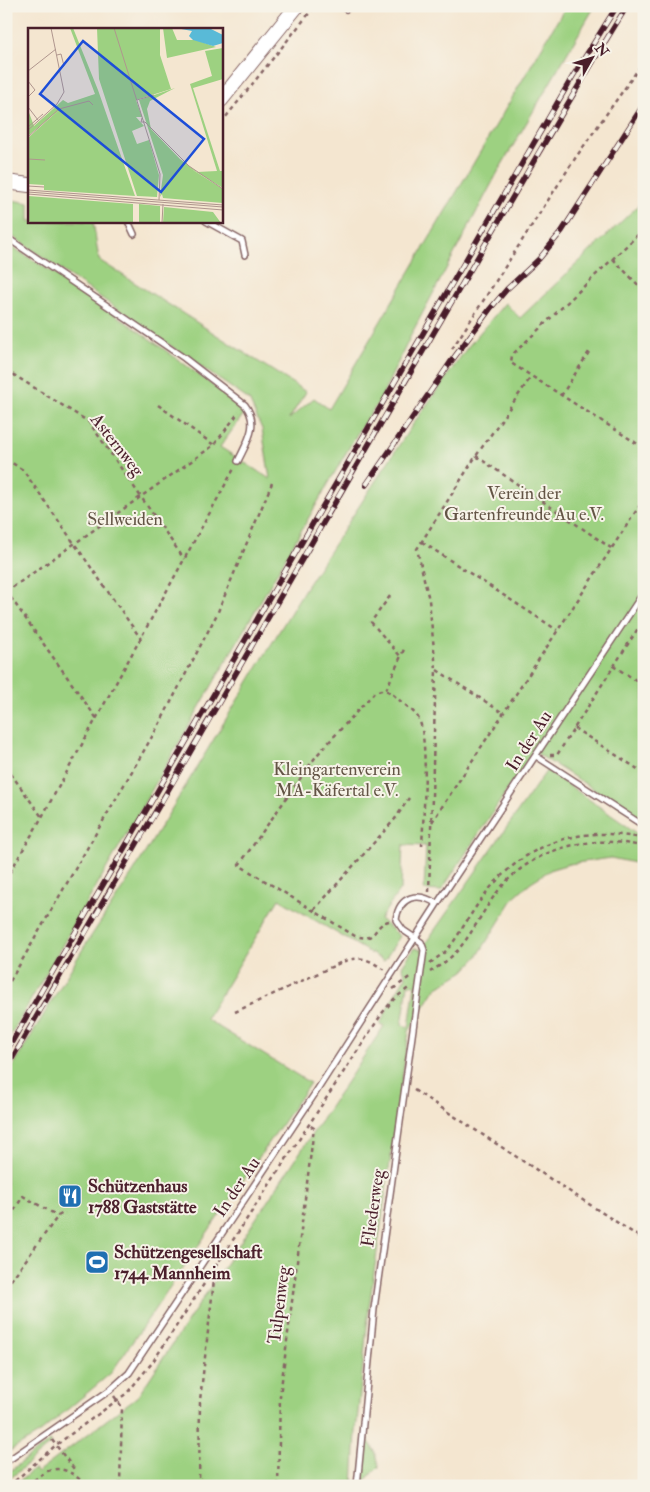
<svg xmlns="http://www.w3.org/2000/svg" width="650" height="1492" viewBox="0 0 650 1492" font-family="'IM FELL Double Pica',serif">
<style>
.green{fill:#9dd181;stroke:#747856;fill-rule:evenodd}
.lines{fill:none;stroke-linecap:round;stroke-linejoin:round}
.service-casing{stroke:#866565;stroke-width:8}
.tertiary-casing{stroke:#866565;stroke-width:16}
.path{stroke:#866565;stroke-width:2.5;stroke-dasharray:4 4;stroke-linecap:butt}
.service{stroke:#fff;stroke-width:5}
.tertiary{stroke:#fff;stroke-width:14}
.rail-casing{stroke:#4a1f2b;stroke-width:5.5}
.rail{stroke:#f7f3e8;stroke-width:4;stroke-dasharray:11;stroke-linecap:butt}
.labels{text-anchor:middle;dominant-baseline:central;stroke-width:4;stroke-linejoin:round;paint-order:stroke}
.street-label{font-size:18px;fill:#4a1f2b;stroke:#f7f3e8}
.park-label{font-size:18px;fill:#635445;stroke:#f7f3e8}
.poi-label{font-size:18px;font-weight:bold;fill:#4a1f2b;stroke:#f7f3e8;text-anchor:start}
.inset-road{fill:none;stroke:#b0968e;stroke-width:1}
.view{fill:#1d4ed8;fill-opacity:0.15;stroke:#1d4ed8;stroke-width:2.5}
.inset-edge{fill:none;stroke:#4a1f2b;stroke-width:2.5}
</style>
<rect width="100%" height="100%" fill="#f7f3e8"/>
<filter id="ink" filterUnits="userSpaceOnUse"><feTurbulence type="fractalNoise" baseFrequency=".02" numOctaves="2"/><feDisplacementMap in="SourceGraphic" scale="10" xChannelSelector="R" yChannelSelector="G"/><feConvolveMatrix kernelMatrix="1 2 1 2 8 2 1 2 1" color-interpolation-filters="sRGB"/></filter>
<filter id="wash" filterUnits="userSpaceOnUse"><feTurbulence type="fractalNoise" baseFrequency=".0096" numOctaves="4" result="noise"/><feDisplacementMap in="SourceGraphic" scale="20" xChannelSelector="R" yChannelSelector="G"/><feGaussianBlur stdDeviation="1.12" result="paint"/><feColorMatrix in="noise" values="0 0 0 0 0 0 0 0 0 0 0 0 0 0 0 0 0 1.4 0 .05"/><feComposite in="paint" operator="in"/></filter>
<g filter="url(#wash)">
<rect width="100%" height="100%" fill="#f4e6d0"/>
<path class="green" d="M566 6H595L500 168 413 331 380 400 361 427 6 1043V243C89 294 169 351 246 411L220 447 270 479 262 429 249 400 6 232V199L29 203V221H93L99 260 306 392 289 419 314 398 329 409Z
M644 200V821L533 751 441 891 424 890 426 846 403 845 401 888 380 919 400 936 384 961 279 899 206 1019 310 1083 111 1373 37 1435 6 1453V1078L84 947 134 871 306 587 411 427 467 348 505 303 520 318Z
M547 770 644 838V865L611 858 569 864 552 869 531 882 515 896 477 957 464 971 436 988 409 1031 369 1307 356 1431 353 1486H14L34 1469 37 1473 138 1396 384 1026 380 1024 389 1005 406 976 402 966 414 948 419 949 420 951ZM408 984 415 985 409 1027 402 1025Z
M365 1438C373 1444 378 1457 379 1467L364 1481V1486H360Z
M50 1441 52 1443 6 1482V1474Z"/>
</g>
<g filter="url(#ink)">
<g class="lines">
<g class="service-casing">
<path id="service" d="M342 6 346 9 348 6
M128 221 134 234
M206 221 242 241 245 255
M6 237 184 358 245 405C260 424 247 442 238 461
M536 756 644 826
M6 1462 110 1390 129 1373 314 1095 437 904 644 592
M357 1486 374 1309 424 950 421 942 403 930 396 920C399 896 418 891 437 904"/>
</g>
<g class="tertiary-casing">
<path id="tertiary" d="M221 100 297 6
M6 182 29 185"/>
</g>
<path class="path" d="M221 123 315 6
M6 212 11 215 10 217H6
M644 229 512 355 511 363 644 448
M613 259 644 291
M452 349 576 157 644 61
M6 370 89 422 184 559
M561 396 589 352
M158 405 214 445
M476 456 611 548
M6 459 23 470 141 639
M422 542 557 630
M6 591 97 719
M6 592 214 445 239 412
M390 596 371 622 401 657
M613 666 644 685
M437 670 503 713
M386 690 405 647
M574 728 644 773
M550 755H557L644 619
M6 767 42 817
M432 822 644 499
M6 879 42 817 235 467
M429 892 436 669 429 600 417 549 476 456 531 377
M314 910 395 819 409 798
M389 921C372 925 379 943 355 936L239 865 317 755 374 693C384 687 389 691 397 698 403 704 412 709 417 716 430 732 423 822 422 846
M430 963 445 952 452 944C465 925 476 904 491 887 532 840 584 825 644 839
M430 972C439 966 449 960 457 951 473 933 483 910 498 891 533 847 592 833 644 847
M6 988 160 723 217 614 272 483
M393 989 411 976
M235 1012 342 962C362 955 368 959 386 971
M414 1090 644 1240
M6 1224 23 1196 58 1216
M6 1287 58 1216 65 1212
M114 1396 122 1407 120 1486
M52 1440 74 1469 73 1473
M9 1486 56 1445 127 1393 152 1363 383 1012 394 999 411 986
M28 1486C50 1464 64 1463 87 1486
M199 1486 200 1400 214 1280 204 1273
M278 1486 280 1396 314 1128 309 1125"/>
<use href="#service" class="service"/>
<use href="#tertiary" class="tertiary"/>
<g class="rail-casing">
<path id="rail" d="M366 485 450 363 490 309 507 289 539 259 562 231 644 104
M6 1052 479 237 573 76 617 6
M6 1069C145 832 281 594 419 358 488 240 555 122 627 6"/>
</g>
<use href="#rail" class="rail"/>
</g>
</g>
<defs>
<g id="restaurant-square" transform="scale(1.25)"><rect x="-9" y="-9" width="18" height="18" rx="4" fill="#1f6fb2" stroke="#f7f3e8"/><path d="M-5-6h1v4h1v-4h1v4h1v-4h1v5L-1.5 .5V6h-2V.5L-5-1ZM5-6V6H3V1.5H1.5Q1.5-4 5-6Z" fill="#fff"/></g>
<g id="stadium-square" transform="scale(1.25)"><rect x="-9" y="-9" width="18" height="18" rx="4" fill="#1f6fb2" stroke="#f7f3e8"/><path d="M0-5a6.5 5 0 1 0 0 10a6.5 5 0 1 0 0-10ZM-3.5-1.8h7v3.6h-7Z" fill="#fff"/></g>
</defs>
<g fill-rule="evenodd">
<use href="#restaurant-square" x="70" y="1196"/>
<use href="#stadium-square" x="97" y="1262"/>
</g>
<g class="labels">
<g class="street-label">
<text transform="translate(117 445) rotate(52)">Asternweg</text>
<text transform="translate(529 741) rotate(-57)">In der Au</text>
<text transform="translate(237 1187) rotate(-56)">In der Au</text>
<text transform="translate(373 1208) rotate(-82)">Fliederweg</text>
<text transform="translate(279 1305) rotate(-83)">Tulpenweg</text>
</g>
<g class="park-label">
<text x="524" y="493">Verein der<tspan x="524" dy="21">Gartenfreunde Au e.V.</tspan></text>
<text x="125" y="519">Sellweiden</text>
<text x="337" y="769">Kleingartenverein<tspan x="337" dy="21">MA-Käfertal e.V.</tspan></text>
</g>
<g class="poi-label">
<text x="88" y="1186">Schützenhaus<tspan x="88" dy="21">1788 Gaststätte</tspan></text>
<text x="114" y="1252">Schützengesellschaft<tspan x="114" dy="21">1744 Mannheim</tspan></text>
</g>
</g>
<g transform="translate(28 28)">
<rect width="195" height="195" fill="#f4e6d0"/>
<path d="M42 0H45L70 62 107 168 16 162V157L0 156 1 109 32 81 0 108V82L6 98 35 72 40 75 67 66ZM69 0H132V27L143 61 108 72 114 89H108L116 98 104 103 109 116 121 112 131 147 129 169 109 168 71 51ZM135 0H144L149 12H168L188 19 139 30ZM195 20V51L165 60 192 143H195V160L160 139 195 161V175L135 170 134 166 132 169 135 147 111 72 147 60 122 73 119 81 123 101 152 131 169 144 189 143 162 56 184 48 177 23ZM0 168 105 176V195H5L0 193ZM111 176 132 178V195H111ZM136 179 185 184 193 195H135Z" fill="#9dd181"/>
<path d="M148 0H181L195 7V15L185 18 165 12 161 8 164 3Z" fill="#59bad7"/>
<path class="inset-road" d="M86 0 132 146 131 172M29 27 33 26 36 38 32 40M0 43 28 21M0 53 7 62 0 69M109 72 126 67M0 79 10 92M114 90 113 94H117L161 138 195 161M0 99 15 86M0 102 29 76 36 64 23 0M0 109 31 81 61 73 65 77M0 131 17 132M0 158 16 159M0 162 195 177M0 164 195 179M0 166 195 182M134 195 135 176"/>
<path class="view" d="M55 13 176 111 133 164 12 66Z"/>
<rect width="195" height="195" class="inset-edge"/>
</g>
<rect width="650" height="1492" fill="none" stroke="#f7f3e8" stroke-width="25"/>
<g transform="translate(592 58) rotate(51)" stroke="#f7f3e8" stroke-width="4" paint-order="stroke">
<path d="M0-4L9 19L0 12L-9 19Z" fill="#4a1f2b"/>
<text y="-8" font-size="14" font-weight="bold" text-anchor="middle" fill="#4a1f2b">N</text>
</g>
</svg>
